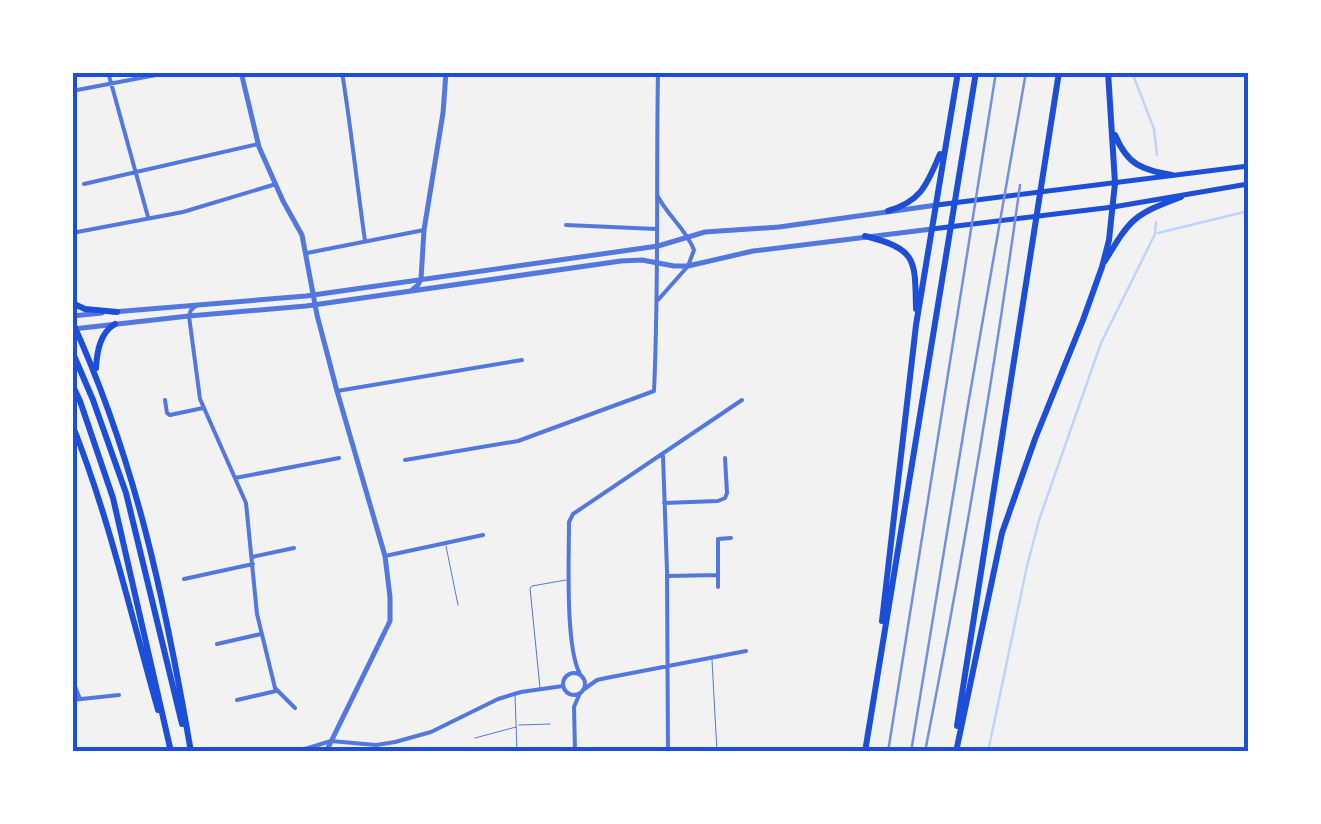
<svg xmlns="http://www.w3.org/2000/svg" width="1321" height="824" viewBox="0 0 1321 824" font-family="'Sofia Sans Condensed',sans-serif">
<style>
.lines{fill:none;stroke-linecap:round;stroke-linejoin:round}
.stream{stroke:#bfd3fe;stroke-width:2.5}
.service{stroke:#5277de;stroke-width:1}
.minor{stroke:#5277de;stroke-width:4}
.tertiary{stroke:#5277de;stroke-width:5}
.secondary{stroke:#1d4ed8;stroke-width:5}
.motorway{stroke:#1d4ed8;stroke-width:6}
.rail{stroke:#7290e2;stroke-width:2.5}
.neatline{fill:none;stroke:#1d4ed8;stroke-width:4}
</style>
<rect width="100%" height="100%" fill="#f2f2f2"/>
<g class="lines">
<path class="stream" d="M1132 72 1154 129 1157 155
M1158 233 1248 211
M988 752 1027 566 1039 520 1101 343 1155 234 1156 222"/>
<path class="service" d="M446 546 458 605
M712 660 717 752
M540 688 530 588 532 586 566 580
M515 695 517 752
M519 725 550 724
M475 738 516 727"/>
<path class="minor" d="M108 72 148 217
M342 72C351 128 357 184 365 241
M72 91 161 74
M84 184 258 144
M657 195C667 215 686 229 694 250L688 266 658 300
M566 225 656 229
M72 233 183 212 276 184
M307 253 424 230
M196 306 191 310 189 316 200 399 246 503 257 614 275 688 295 708
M337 391 522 360
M165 400 167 413 170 415 203 408
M663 456 667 571 668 752
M405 460 518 441 654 391C659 285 656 179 658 72
M235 478 339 458
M664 503 718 501 725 498 727 493 725 458
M385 556 483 535
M252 557 294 548
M667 576 717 575
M184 579 253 564
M718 587V539L731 538
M217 644 261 634
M563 684a11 11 0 1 1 22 0a11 11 0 1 1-22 0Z
M580 674C565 647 569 557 569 522L573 514 742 400
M72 679 80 699
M583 690 597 680 606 678 746 651
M72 700 119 695
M237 700 276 691
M295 752 331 741 376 745 395 742 431 732 498 699 521 692 563 686
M575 752 574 707 580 693"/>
<path class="tertiary" d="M241 72 259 147 283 201 302 235 317 315 337 391 385 556 390 597V621L326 752
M411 291 418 285 421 279 424 230 443 113 446 72
M113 312 306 296 658 246 705 232 779 227 937 205
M72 316 102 313
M73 329 189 316 306 306 621 261 642 260 674 266H688L753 251 932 229"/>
<path class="secondary" d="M937 205 1248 166
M932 229 1113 207 1248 184"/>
<path class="motorway" d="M1115 135C1128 166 1142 169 1172 175
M888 211C922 201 927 184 940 154
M865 236C917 249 915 259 916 309
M1105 261C1131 218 1133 215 1181 197
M72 303 85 309 117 312
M72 321C136 461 165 601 191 752
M72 351 93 400 126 493 182 724
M96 368C97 351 100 333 115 324
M72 384 80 401 113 498 171 752
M72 424C109 517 131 615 158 710
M882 621 916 325 958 72
M957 726 1059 72
M865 752 976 72
M956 752 1002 533 1035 439 1083 320 1102 267 1109 240 1115 183 1108 72"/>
<path class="rail" d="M888 752 996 72
M911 752 968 405 1026 72
M925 752C962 563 994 375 1020 185"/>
</g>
<rect width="1321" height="824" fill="none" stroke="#ffffff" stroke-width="150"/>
<rect x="75" y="75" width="1171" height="674" class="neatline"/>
</svg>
